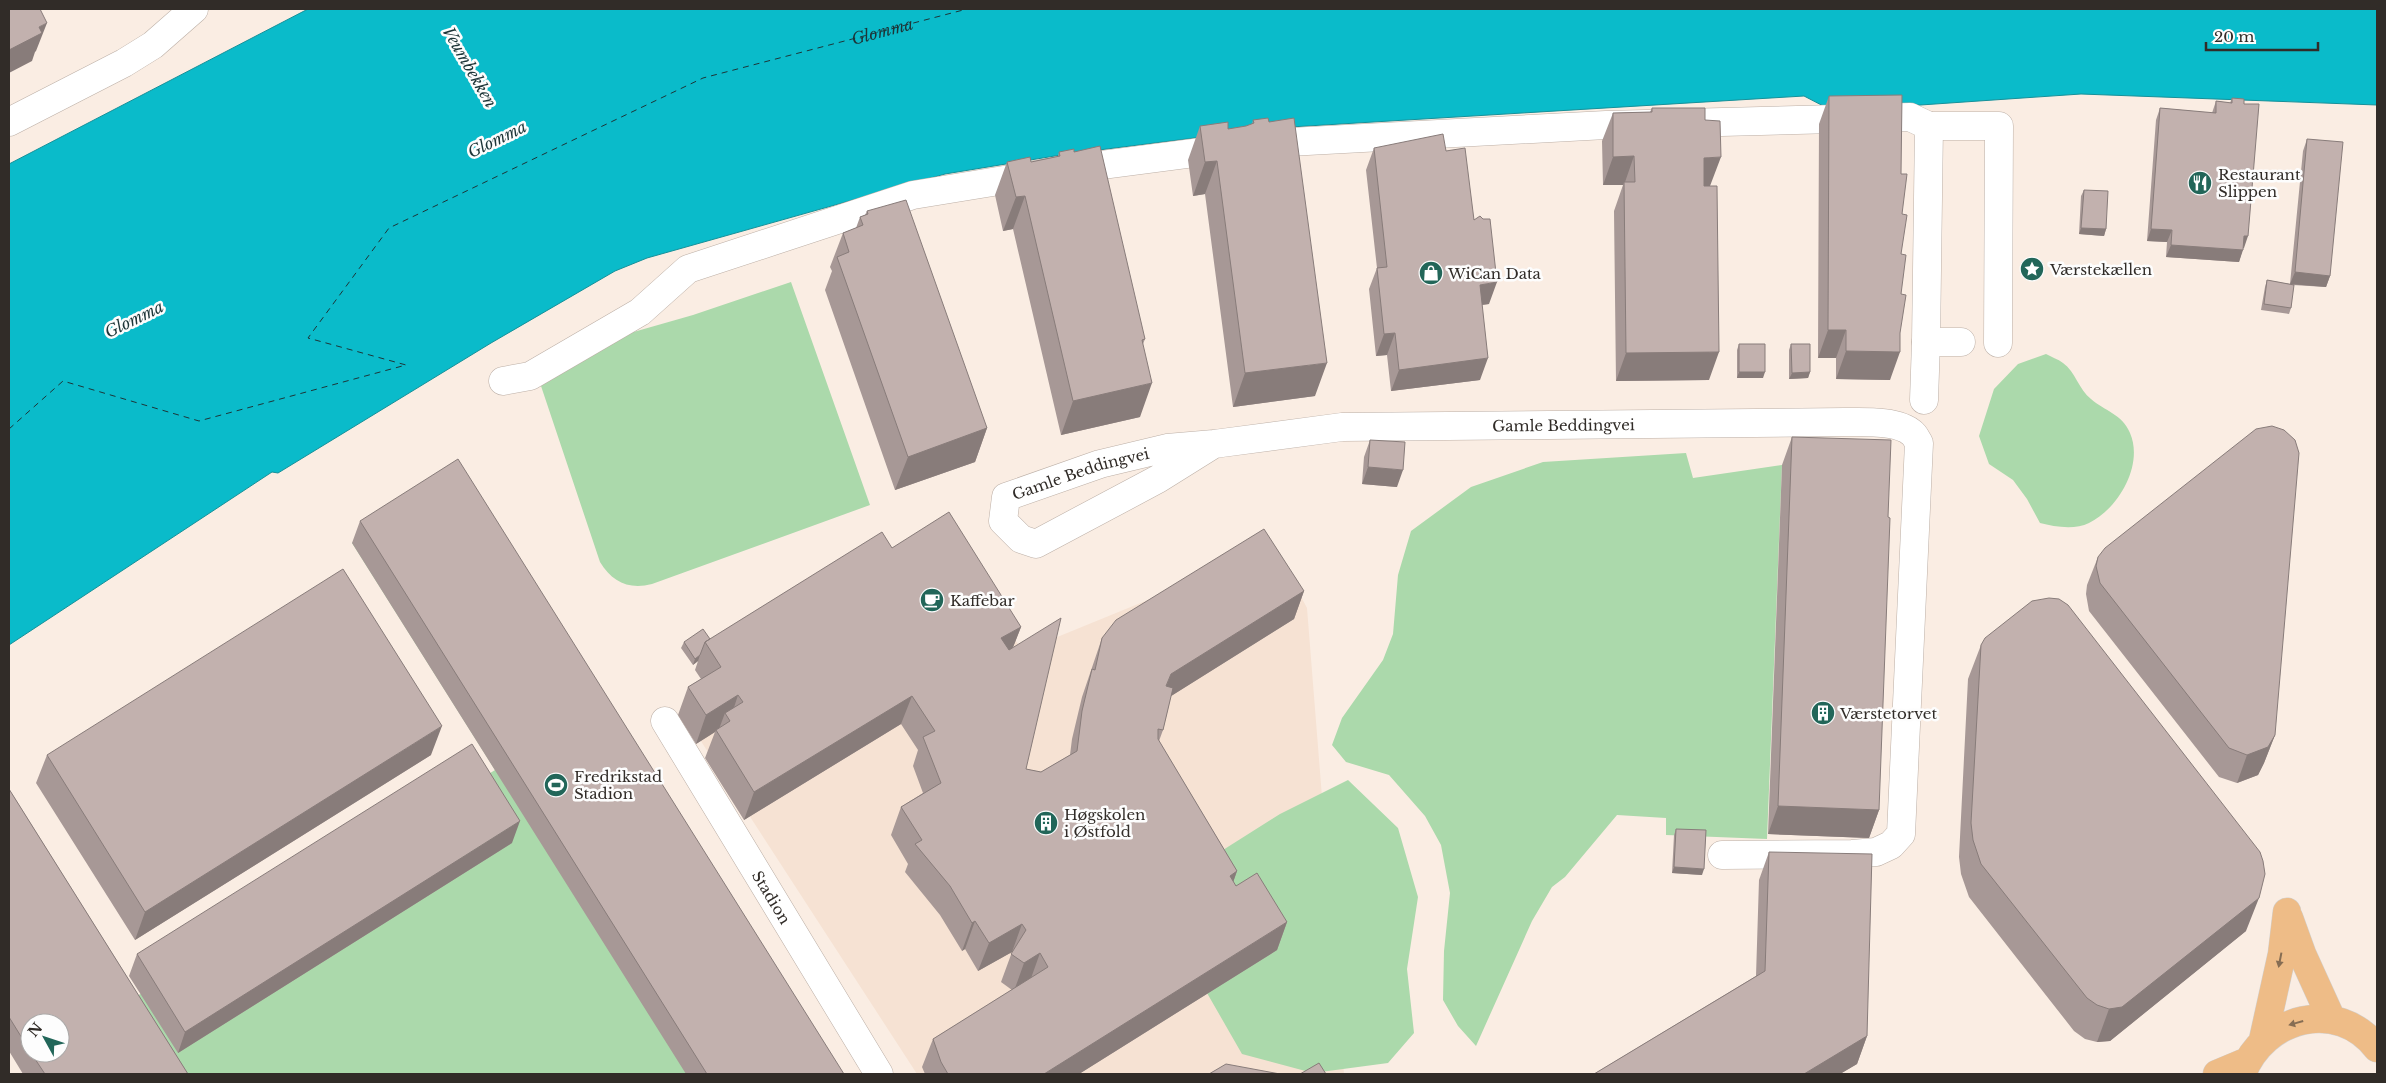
<svg xmlns="http://www.w3.org/2000/svg" width="2386" height="1083" viewBox="0 0 2386 1083" font-family="'Libre Baskerville',serif">
<style>
.built{fill:#f6e2d3}
.green{fill:#abd9ab;fill-rule:evenodd}
.water{fill:#0abbca;stroke:#169099}
.lines{fill:none;stroke-linecap:round;stroke-linejoin:round}
.ferry{stroke:#1d3538;stroke-width:1;stroke-dasharray:6 5;stroke-linecap:butt}
.minor-casing{stroke:#bcafa6;stroke-width:29}
.major-casing{stroke:#d2d1d0;stroke-width:29}
.minor{stroke:#fff;stroke-width:28}
.major{stroke:#eebc87;stroke-width:28}
.wall{fill:#a79896;fill-rule:evenodd}
.shaded-wall{fill:#887c7a}
.building{fill:#c2b1ae;stroke:#887c7a}
.oneway{fill:#866d53}
.labels{text-anchor:middle;dominant-baseline:central;stroke-width:5;stroke-linejoin:round;paint-order:stroke}
.poi-label{font-size:15px;fill:#312c28;stroke:#fdfdfd;text-anchor:start}
.street-label{font-size:15px;fill:#312c28;stroke:#fdfdfd}
.water-label{font-size:16px;font-style:italic;fill:#1d3538;stroke:#fdfdfd}
</style>
<rect width="100%" height="100%" fill="#faede3"/>
<path class="built" d="M947 543 1023 651 1275 548 1307 608 1344 1074H917L682 712Z"/>
<path class="green" d="M791 282 870 505 652 584C629 590 612 582 600 562L539 380 616 337 693 315Z
M2046 354C2051 357 2058 359 2063 363 2075 371 2079 390 2091 399 2105 411 2122 414 2130 433 2144 465 2118 509 2089 523 2075 530 2055 527 2040 523L2027 499 2013 480 1989 464 1979 436 1994 389 2018 364Z
M1686 453 1693 478 1782 465 1767 839 1666 835V818L1617 815 1565 877 1552 887 1532 921 1476 1046 1458 1026 1443 1000 1444 951 1450 893 1441 845 1425 816 1389 775 1346 762 1332 745 1342 718 1383 660 1393 634 1398 575 1411 531 1471 487 1543 462Z
M450 481 822 1074H23L9 823 123 1005 495 770 352 543ZM30 1023H60V1053H30Z
M1348 780 1398 828 1418 897 1407 969 1414 1033 1388 1063 1313 1073 1242 1054 1207 993 1204 862 1280 814Z"/>
<path class="water" d="M308 9H2377V105L2081 94 1833 111 1804 96 1274 128 1067 154 945 174 647 258 615 271 491 343 278 473 272 472 9 645V164Z"/>
<g class="lines">
<path class="ferry" id="s1" d="M9 429 63 381 199 421 406 365 308 338 389 228 703 78 967 9"/>
<g class="minor-casing">
<g id="minor">
<path d="M9 122 124 63 153 45 194 9"/>
<path d="M1929 126H1999L1998 343"/>
<path d="M503 381 530 376 640 312 688 269 913 195 1071 169 1270 143 1606 125 1910 117 1929 126 1926 342H1961"/>
<path d="M1924 400 1926 342"/>
<path id="s2" d="M1214 444 1158 479 1036 544 1021 539 1003 521 1006 497 1100 464 1167 448 1214 444 1342 427 1845 422C1863 422 1898 420 1912 433 1915 435 1917 440 1919 443L1901 834 1891 845 1876 852 1852 854 1722 855"/>
<path id="s3" d="M665 721 879 1074"/>
</g>
</g>
<g class="major-casing">
<path id="major" d="M2289 918 2302 954 2332 1020
M2263 1040 2282 954 2287 912
M2217 1074 2248 1061
M2242 1074C2264 1017 2337 997 2377 1048"/>
</g>
<use href="#minor" class="minor"/>
<use href="#major" class="major"/>
</g>
<path class="wall" d="M1829 96 1901 174V254L1890 380 1836 379V358H1818L1819 124Z
M2232 98 2244 104V248H2243L2239 262 2166 257 2167 242 2147 241 2156 120 2160 108 2212 113 2216 101 2230 103Z
M1652 108 1705 120 1710 186 1709 380 1616 381 1614 211 1623 185H1603L1602 141 1613 113 1650 112Z
M1253 120 1315 396 1233 407 1205 194 1193 196 1188 160 1200 126 1228 129 1246 126 1252 124Z
M2307 139 2330 276 2326 287 2293 285 2291 308 2289 314 2261 310 2265 287 2267 280 2290 284 2303 151Z
M1374 148 1446 151 1474 220 1489 304 1482 305 1480 380 1391 391 1387 355 1376 356 1369 289 1377 268 1366 170Z
M1059 152H1074L1145 339 1143 344 1140 417 1061 435 1013 229 1003 231 995 195 1007 162H1031L1058 156Z
M2084 190 2106 229 2104 236 2079 234 2081 196Z
M867 211 987 428 975 462 895 490 825 290 832 271 830 267 843 233 856 228 860 217 865 215Z
M1739 344 1763 378H1737V350Z
M1791 344 1810 372 1808 378 1789 379V350Z
M1792 437 1879 810 1869 838 1768 834 1782 465Z
M1370 440 1397 487 1362 484 1364 457Z
M360 521 844 1074H686L352 543Z
M892 548 1021 627 1013 647 1026 769 1041 772 1070 755 1072 739 1082 697 1102 638 1304 591 1294 619 1171 696 1163 730 1159 741 1237 871 1233 882 1236 886 1287 922 1277 950 1079 1074H925L922 1067 933 1039 1012 990 1001 982 1012 952 978 971 965 949 962 951 940 915 905 872 908 864 891 835 901 807 923 793 913 766 918 750 901 724 744 820 705 758 715 732 696 744 678 715 688 687 701 679 695 670 698 661 693 665 681 648 684 642 710 639Z
M2098 557 2275 735 2264 763 2258 775 2237 783 2219 777 2089 611 2086 594 2087 585Z
M1981 645 2246 931 2110 1041 2097 1042 2085 1039 2074 1031 1969 897 1961 874 1959 857 1968 679Z
M47 755H431L135 940 36 783Z
M9 789 188 1074H23L9 1051ZM30 1023 60 1053H30Z
M1676 829 1702 875 1672 873 1674 835Z
M512 843 178 1053 129 976 137 954Z
M1769 852 1867 1036 1857 1064 1840 1074H1594L1756 976 1759 880Z"/>
<path class="shaded-wall" d="M47 23 36 51 35 52 32 61 9 73V50L39 27Z
M1634 156 1624 185V182L1623 185H1603L1613 157Z
M1721 157 1710 186H1694L1704 158Z
M1217 161 1205 194 1193 196 1205 162Z
M1025 196 1013 229 1003 231 1016 197Z
M2081 228 2106 229 2104 236 2079 234Z
M2151 229 2172 230 2167 242 2147 241Z
M2244 236H2248L2244 248H2240Z
M2171 245 2243 250 2239 262 2166 257Z
M2295 272 2330 276 2326 287 2290 284Z
M1497 282 1489 304 1472 306 1480 285Z
M1828 330H1846L1836 358H1818Z
M1395 333 1387 355 1376 356 1384 334Z
M1846 351 1900 352 1890 380 1836 379Z
M1719 352 1709 380 1616 381 1626 353Z
M1488 358 1480 380 1391 391 1399 370Z
M1327 363 1315 396 1233 407 1245 373Z
M1739 372H1765L1763 378H1737Z
M1810 372 1808 378 1789 379 1792 373Z
M1152 383 1140 417 1061 435 1073 401Z
M987 428 975 462 895 490 908 457Z
M1368 467 1403 470 1397 487 1362 484Z
M1304 591 1294 619 1160 703 1171 674Z
M1021 627 1010 655 1001 638Z
M700 655 698 661 693 665 695 659Z
M738 695 730 720 725 713 719 729 716 730 715 732 696 744 706 715Z
M912 696 901 724 744 820 754 792Z
M442 726 431 755 135 940 145 912Z
M2275 735 2264 763 2258 775 2237 783 2247 755Z
M1778 806 1879 810 1869 838 1768 834Z
M520 821 512 843 178 1053 185 1032Z
M1674 867 1704 869 1702 875 1672 873Z
M1237 871 1227 900 1230 876Z
M2259 898 2246 931 2110 1041 2097 1042 2109 1009Z
M975 921 965 949 962 951 972 923Z
M1287 922 1277 950 1079 1074H1044Z
M1022 924 1012 952 978 971 989 943Z
M1040 953 1030 981 1014 991 1024 963Z
M1867 1036 1857 1064 1840 1074H1804Z"/>
<path class="building" d="M9 9H40L47 23 39 27 42 33 9 50Z
M1902 95 1901 174H1907L1902 214 1907 215 1901 254 1906 255 1901 294 1906 295 1900 333V352L1846 351V330H1828L1829 96Z
M2232 98 2244 99V104H2259L2248 236H2244L2243 250 2171 245 2172 230 2151 229 2160 108 2216 113V101L2232 103Z
M1652 108H1705V120L1720 121 1721 157 1704 158V186H1717L1719 352 1626 353 1624 182H1635L1634 156 1613 157V113L1652 112Z
M1268 118 1269 122 1294 118 1327 363 1245 373 1217 161 1205 162 1200 126 1228 122V129L1246 126 1254 123 1253 120Z
M1443 134 1446 151 1465 148 1474 220 1480 216 1483 219H1490L1497 282 1480 285 1488 358 1399 370 1395 333 1384 334 1377 268 1387 267 1374 148Z
M2307 139 2343 142 2330 276 2295 272Z
M1100 146 1145 339 1142 340 1152 383 1073 401 1025 196 1016 197 1007 162 1030 157 1031 162 1060 156 1059 152 1074 149V152Z
M2084 190 2108 191 2106 229 2081 228Z
M906 200 987 428 908 457 837 257 849 252 843 233 863 225 860 217 868 214 867 211Z
M2267 280 2294 285 2291 308 2264 304Z
M1739 344H1765V372H1739Z
M1791 344H1810V372L1792 373Z
M2272 426 2284 430 2295 440 2299 453 2275 735 2268 747 2247 755 2229 748 2100 583 2096 566 2098 557 2105 548 2256 429Z
M1792 437 1891 440 1888 517 1890 518 1879 810 1778 806Z
M1370 440 1405 442 1403 470 1368 467Z
M458 459 844 1074H707L360 521Z
M949 512 1021 627 1001 638 1009 650 1061 618 1026 769 1041 772 1077 751 1082 711 1092 669 1095 670 1102 638 1116 620 1264 529 1304 591 1171 674 1166 686 1173 688 1163 730 1158 729V739L1237 871 1230 876 1236 886 1257 873 1287 922 1044 1074H948L941 1062 933 1039 1048 967 1040 953 1024 963 1011 954 1026 930 1022 924 989 943 975 921 972 923 950 886 915 844 922 840 901 807 941 783 923 737 935 731 912 696 754 792 716 730 730 721 725 713 743 702 738 695 706 715 688 687 721 667 705 642 882 532 892 548Z
M343 569 442 726 145 912 47 755Z
M2049 598 2059 599 2068 605 2260 852 2263 861 2265 874 2259 898 2122 1007 2109 1009 2097 1005 2087 998 1981 864 1973 840 1971 823 1981 645 1985 638 2032 601Z
M703 629 710 639 705 642 700 655 695 659 684 642Z
M472 744 520 821 185 1032 137 954Z
M9 789 188 1074H45L31 1053H60V1023H30V1051L9 1017Z
M1676 829 1706 830 1704 869 1674 867Z
M1769 852 1872 854 1867 1036 1804 1074H1594L1765 971Z
M1319 1063 1326 1074H1300Z
M1226 1064 1280 1074H1209Z"/>
<defs><path id="oneway-solid" d="M-6-.8H1V-3.2L6.5 0L1 3.2V.8H-6Z" transform="scale(1.25)"/></defs>
<g class="oneway">
<use href="#oneway-solid" transform="translate(2280 960) rotate(101)"/>
<use href="#oneway-solid" transform="translate(2296 1023) rotate(164)"/>
</g>
<defs>
<g id="restaurant-disc" transform="scale(1.25)"><circle r="9.5" fill="#226659" stroke="#fdfdfd"/><path d="M-5-6h1v4h1v-4h1v4h1v-4h1v5L-1.5 .5V6h-2V.5L-5-1ZM5-6V6H3V1.5H1.5Q1.5-4 5-6Z" fill="#fff"/></g>
<g id="sight-disc" transform="scale(1.25)"><circle r="9.5" fill="#226659" stroke="#fdfdfd"/><path d="M0-6L1.8-2.2L6-1.7L2.9 1.2L3.7 5.4L0 3.3L-3.7 5.4L-2.9 1.2L-6-1.7L-1.8-2.2Z" fill="#fff"/></g>
<g id="shop-disc" transform="scale(1.25)"><circle r="9.5" fill="#226659" stroke="#fdfdfd"/><path d="M-5-2.5h2.3a2.7 3.5 0 0 1 5.4 0H5L5.5 6h-11ZM-1.5-2.5h3a1.5 2.3 0 0 0-3 0Z" fill="#fff"/></g>
<g id="cafe-disc" transform="scale(1.25)"><circle r="9.5" fill="#226659" stroke="#fdfdfd"/><path d="M-5.5-4.5H6V0H3Q3 3.5 0 3.5H-2.5Q-5.5 3.5-5.5 0ZM3-3.2v2h1.7v-2ZM-6 4.5H4V6H-6Z" fill="#fff"/></g>
<g id="building-disc" transform="scale(1.25)"><circle r="9.5" fill="#226659" stroke="#fdfdfd"/><path d="M-4-6H4V6H1V3H-1V6H-4ZM-2.5-4.3h1.7v1.8h-1.7ZM.8-4.3h1.7v1.8H.8ZM-2.5-1h1.7V.8h-1.7ZM.8-1h1.7V.8H.8Z" fill="#fff"/></g>
<g id="stadium-disc" transform="scale(1.25)"><circle r="9.5" fill="#226659" stroke="#fdfdfd"/><path d="M0-5a6.5 5 0 1 0 0 10a6.5 5 0 1 0 0-10ZM-3.5-1.8h7v3.6h-7Z" fill="#fff"/></g>
</defs>
<g fill-rule="evenodd">
<use href="#restaurant-disc" x="2200" y="183"/>
<use href="#sight-disc" x="2032" y="269"/>
<use href="#shop-disc" x="1431" y="273"/>
<use href="#cafe-disc" x="932" y="600"/>
<use href="#building-disc" x="1823" y="713"/>
<use href="#stadium-disc" x="556" y="785"/>
<use href="#building-disc" x="1046" y="823"/>
</g>
<g class="labels">
<g class="poi-label">
<text x="2218" y="174">Restaurant<tspan x="2218" dy="17">Slippen</tspan></text>
<text x="2050" y="269">Værstekællen</text>
<text x="1448" y="273">WiCan Data</text>
<text x="950" y="600">Kaffebar</text>
<text x="1840" y="713">Værstetorvet</text>
<text x="574" y="776">Fredrikstad<tspan x="574" dy="17">Stadion</tspan></text>
<text x="1064" y="814">Høgskolen<tspan x="1064" dy="17">i Østfold</tspan></text>
</g>
<g class="street-label">
<text stroke="none"><textPath href="#s2" startOffset="836">Gamle Beddingvei</textPath></text>
<text stroke="none"><textPath href="#s2" startOffset="348">Gamle Beddingvei</textPath></text>
<text stroke="none"><textPath href="#s3" startOffset="206">Stadion</textPath></text>
</g>
<g class="water-label">
<text stroke="none"><textPath href="#s1" startOffset="1200">Glomma</textPath></text>
<text transform="translate(470 67) rotate(60)">Veumbekken</text>
<text transform="translate(497 139) rotate(-26)">Glomma</text>
<text transform="translate(134 319) rotate(-26)">Glomma</text>
</g>
</g>
<rect width="2386" height="1083" fill="none" stroke="#312c28" stroke-width="20"/>
<g transform="translate(45 1038) rotate(310)"><circle r="24" fill="#fdfdfd" stroke="#aba9a8"/>
<path d="M0-4L9 19L0 12L-9 19Z" fill="#226659"/>
<text y="-8" font-size="14" font-weight="bold" text-anchor="middle" fill="#312c28">N</text>
</g>
<path d="M2206 42v8h112v-8" fill="none" stroke="#312c28" stroke-width="2.5"/>
<text x="2214" y="42" font-size="15" fill="#312c28" stroke="#fdfdfd" stroke-width="4" paint-order="stroke">20 m</text>
</svg>
